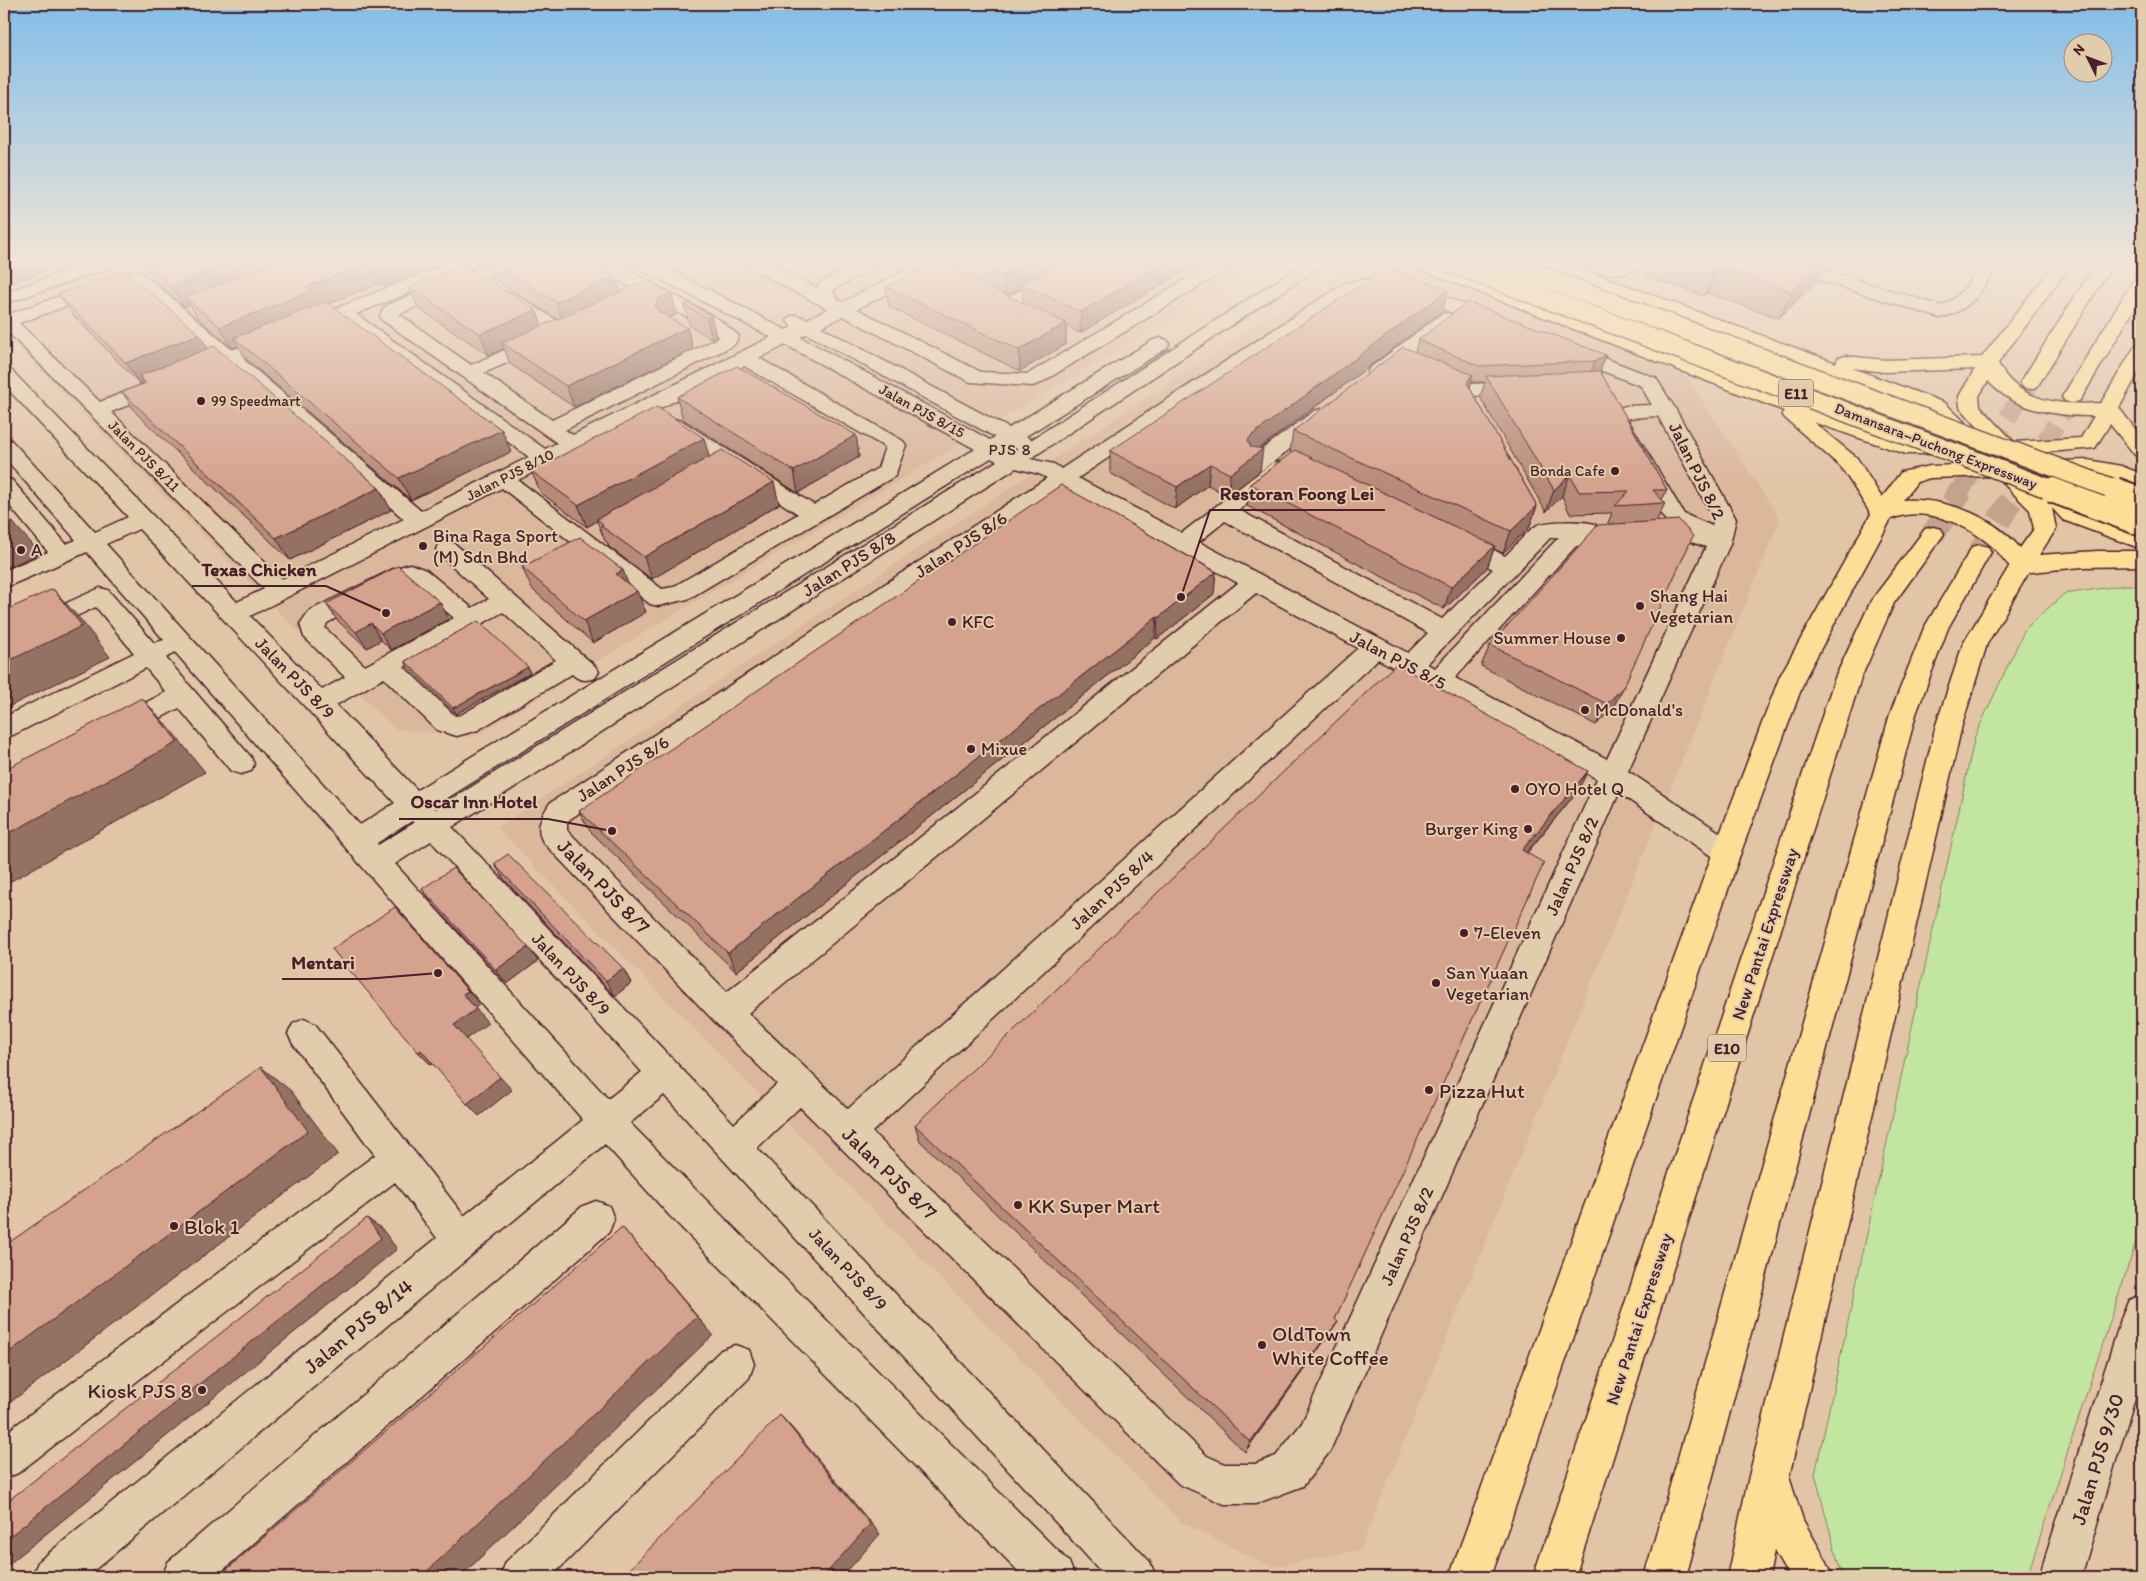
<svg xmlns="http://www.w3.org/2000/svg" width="2146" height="1581" viewBox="0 0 2146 1581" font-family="Itim,sans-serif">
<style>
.built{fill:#dbb79c}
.green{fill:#c2e69f;stroke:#868265}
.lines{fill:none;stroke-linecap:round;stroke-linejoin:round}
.highway-tunnel-far1{stroke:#c4a38d;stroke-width:19;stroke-dasharray:19 10;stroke-linecap:butt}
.highway-tunnel{stroke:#c4a38d;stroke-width:24;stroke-dasharray:24 12;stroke-linecap:butt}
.minor-casing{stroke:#4a1f2b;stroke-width:3}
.major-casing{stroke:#4a1f2b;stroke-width:3}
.highway-casing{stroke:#4a1f2b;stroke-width:3}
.minor{fill:#e1cdac;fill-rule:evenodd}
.major{fill:#fdde96;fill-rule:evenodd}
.highway{fill:#fdde96;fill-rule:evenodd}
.highway-bridge-far1-casing{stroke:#4a1f2b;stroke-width:22;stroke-linecap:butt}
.highway-bridge-casing{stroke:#4a1f2b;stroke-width:28;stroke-linecap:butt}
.highway-bridge-far1{stroke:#fdde96;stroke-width:19}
.highway-bridge{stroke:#fdde96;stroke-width:24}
.wall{fill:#b78b79;stroke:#4a1f2b;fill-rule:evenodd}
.shaded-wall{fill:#957163;stroke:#4a1f2b}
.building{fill:#d5a28d;stroke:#4a1f2b}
.poi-dot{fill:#4a1f2b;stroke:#e1cdac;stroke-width:2}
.labels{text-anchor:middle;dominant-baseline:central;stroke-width:4;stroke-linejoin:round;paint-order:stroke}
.far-poi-label{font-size:15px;fill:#4a1f2b;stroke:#e1cdac;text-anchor:start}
.far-street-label{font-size:15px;fill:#4a1f2b;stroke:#e1cdac}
.shield{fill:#e1cdac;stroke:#775352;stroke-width:1}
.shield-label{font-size:16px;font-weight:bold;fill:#4a1f2b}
.far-quarter-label{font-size:16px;letter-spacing:1px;fill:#4a1f2b;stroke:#e1cdac}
.street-label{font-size:18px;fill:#4a1f2b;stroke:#e1cdac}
.poi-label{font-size:18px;fill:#4a1f2b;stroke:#e1cdac;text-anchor:start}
.near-street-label{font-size:21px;fill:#4a1f2b;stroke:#e1cdac}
.near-poi-label{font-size:21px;fill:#4a1f2b;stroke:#e1cdac;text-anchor:start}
.leader{fill:none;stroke:#4a1f2b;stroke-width:2}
.callout-dot{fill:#4a1f2b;stroke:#e1cdac;stroke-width:2}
.callout-label{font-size:19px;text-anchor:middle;font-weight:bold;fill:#4a1f2b;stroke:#e1cdac;stroke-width:4;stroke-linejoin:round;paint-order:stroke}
</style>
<rect width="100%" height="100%" fill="#e2c4a6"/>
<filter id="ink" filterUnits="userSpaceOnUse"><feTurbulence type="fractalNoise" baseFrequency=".02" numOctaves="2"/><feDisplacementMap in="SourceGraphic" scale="10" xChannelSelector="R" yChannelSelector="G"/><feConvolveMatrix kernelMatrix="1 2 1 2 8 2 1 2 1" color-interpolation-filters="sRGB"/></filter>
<g filter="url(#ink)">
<path class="built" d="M4 262H1266L666 619 474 737 395 729 4 334Z
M1364 262H1400L1682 370 1780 519 1360 1550 1272 1567 1181 1522 497 828 1348 264Z"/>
<path class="green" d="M2126 585 2142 586V1223L2027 1577H1842L1815 1474 1975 736 2025 629 2064 594Z"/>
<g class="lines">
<path class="highway-tunnel-far1" d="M1960 491 2030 383
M2016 491 2072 397"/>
<path class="highway-tunnel" d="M1933 534 1961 490
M1980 552 2017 490"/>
<g class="minor-casing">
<path id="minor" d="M91 262H117L115 266 4 304V293Z
M452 262H477L475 266 356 314 545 449 557 443 382 320 380 316 383 309 388 305 493 262H517L515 266 399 314 471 365 534 337 541 335 548 337 550 341 548 345 484 373 552 420 720 337 703 326 592 266 590 262H612L717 318 739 336 734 345 565 430 573 435 771 337 635 266 633 262H655L786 330 792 327 787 321 789 317 796 315 807 319 828 309 746 266 744 262H766L816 288 820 283 858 262H880L878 266 833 290 836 298 843 302 922 262H944L942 266 857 309 981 372 1028 374 1214 262H1235L1233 266 1039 384 1032 386 970 382 843 316 821 327 1009 428 1153 340 1160 338 1167 340 1169 344 1167 348 1026 436 1031 440 1306 262H1327L1030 459 1054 464 1061 469 1345 283 1377 277 1404 281 1656 378 1676 410 1736 519 1730 544 1628 771 1737 844 1741 852 1737 860 1727 864 1717 860 1619 793 1330 1451 1303 1486 1255 1504H1224L1179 1484 800 1107 757 1148 1150 1562 1156 1577H1106L664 1095 630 1123 695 1189 1069 1562 1075 1577H1024L669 1215 605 1144 86 1577H32L38 1562 437 1238 395 1182 18 1473 4 1479V1434L375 1155 293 1044 288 1034 293 1024 304 1019 315 1024 464 1216 583 1120 175 652 166 658 251 757 254 764 251 771 241 774 231 771 179 708 129 735 120 738 111 735 107 728 111 721 166 692 146 668 13 735 4 738V717L134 653 96 607 4 650V631L100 588 108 590 154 643 164 640 87 552 4 588V571L48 552 4 499V478L12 480 66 544 76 540 4 457V438L11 440 95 532 128 517 4 385V368L11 370 237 602 264 589 4 328V316L91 285 97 284 103 285 106 289 103 293 19 323 100 402 216 356 129 280 126 276 129 272 135 271 141 272 232 350ZM1377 287 1394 290 1641 386 1652 405 1626 406 1613 410 1608 420 1659 511 1668 524 1672 526 1598 530 1595 524C1584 521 1546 520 1536 526 1527 531 1514 548 1505 556 1489 548 1467 531 1448 536L1445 541 1448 546 1493 569 1442 619 1239 510 1287 473 1290 468 1287 463 1279 462 1271 463 1182 533 1078 478 1357 291ZM340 320 529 457 421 511 243 359ZM807 334 995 437 990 440 800 337ZM786 345 975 449 417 790 336 705 384 678 437 730 457 736 478 730 572 674C580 681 585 681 595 678L599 672 595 666 455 544 447 542 439 544 436 549 439 554 489 599 472 608 426 570 410 564 393 569 309 611 300 624 304 637 345 677 322 690 250 616 502 488 650 604 658 606 688 599 895 476 906 445 903 441 759 358ZM227 365 404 519 282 579 111 412ZM744 366 885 447 878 468 814 505 682 421 675 419 668 421 665 425 668 429 798 514 673 587 662 589 518 480ZM1658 416 1714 519 1712 526 1684 514 1628 420 1629 418ZM1011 445 1017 448V449L1012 452 1006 449ZM991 458 997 461 436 809 433 807ZM1016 468 1039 474 1047 478 550 803C541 817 535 827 543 842L715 1022 777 1084 734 1124 452 827ZM1064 487 1238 583 727 992 567 830V823L570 819ZM1225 521 1428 633 1408 653 1199 542ZM139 529 395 803 360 825 106 544ZM1559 537 1435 668 1427 664 1550 538ZM1683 539 1706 547 1607 759 1455 678 1576 546ZM409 580 454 618 365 666 325 628 327 623ZM1256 593 1358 648 848 1109 748 1013ZM503 612 556 660 461 715 455 716 404 667ZM1378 659 1597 779 1302 1423 1276 1456 1255 1464H1225L1207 1456 872 1132ZM412 821 414 823 378 845 377 843ZM431 841 642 1072 608 1099 395 864Z
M1071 262H1093L1091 266 1011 310 1005 311 999 310 996 306 999 302Z
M1580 262H1645C1635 278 1590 277 1580 262Z
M1973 262H1992L1996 267C1981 293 1970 311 1940 318L1794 272 1791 268 1794 264 1800 263 1806 264 1941 306C1958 299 1968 284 1978 268Z
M508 293 514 294 569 328 571 332 569 336 562 338 555 336 502 302 499 298 502 294Z
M1447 313 1454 315 1456 319 1454 323 1384 376 1377 378 1370 376 1367 372 1370 368 1440 315Z
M1437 369 1474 384 1520 382 1527 384 1530 388 1527 392 1520 394 1471 396 1430 379 1427 375 1430 371Z
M1321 409 1328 411 1331 415 1328 419 1254 477 1246 478 1238 477 1235 472 1238 467 1314 411Z
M596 1201 609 1206 614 1219 609 1232 215 1577H162L168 1562 583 1206Z
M2142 1294V1374L2081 1577H2039L2123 1313 2129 1300Z
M735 1345 749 1350 754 1364 749 1378 551 1577H500L506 1562 721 1350Z"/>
</g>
<g class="major-casing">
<path id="major" d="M2021 557 2029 560 2033 565 1987 644 1962 725 1789 1477 1803 1520 1827 1562 1833 1577H1789L1774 1551 1769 1577H1727L1749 1476 1936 725 1963 644 2013 560Z"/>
</g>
<g class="highway-casing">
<path id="highway" d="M1410 262H1435L1815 409 1908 442H1962L1931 411 1540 266 1538 262H1563L1836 363 1838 358 1845 356 1885 360 1982 357 2056 262H2073L1998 363C2016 402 2063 406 2101 403L2135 346 2142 344V366L2119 408 2142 438V457L2135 455 2110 424 2095 448 2026 454 2033 462 2088 460 2121 466 2142 474V488L2108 476 2088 472 2045 474 2079 510 2142 534V549L2063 520 2052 508 2056 529 2039 555 2097 551H2142V566L2082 567 2021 573C2008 569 2003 556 1993 547 1967 524 1925 505 1891 519L1806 676 1741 852 1491 1577H1449L1713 852 1780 676 1871 514 1841 467 1785 418 1782 414 1784 411 1412 266ZM1852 368 1885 372 1975 369 1959 396 1960 407 1991 442H1985L1945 403ZM1988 381C2015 411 2056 416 2094 416L2081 438 2014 442 1980 406 1979 396ZM1813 422 1906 454H1974L1983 464 1930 466 1901 472 1882 498 1857 458ZM1998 454H2003L2010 463H2007ZM2020 475H2022L2038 492ZM1996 476 2030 510 2034 529 2020 548C1993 516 1946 498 1903 500L1917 482 1930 478Z
M2097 262H2114L2037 387 2030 389 2023 387 2020 383Z
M2142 276V296L2082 397 2079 401 2072 403 2065 401 2062 397 2133 281 2136 277Z
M1933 527 1941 529 1944 534 1894 603 1861 678 1575 1577H1533L1835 678 1871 601 1925 529Z
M1980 545 1988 547 1991 552 1948 628 1916 714 1686 1577H1644L1890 714 1924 628 1972 547Z"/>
</g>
<use href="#minor" class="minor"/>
<use href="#major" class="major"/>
<use href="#highway" class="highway"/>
<g class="highway-bridge-far1-casing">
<path id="highway-bridge-far1" d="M1449 262 2055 491
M1503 262 2119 491"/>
</g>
<g class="highway-bridge-casing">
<path id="highway-bridge" d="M2052 490 2142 524
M2115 490 2142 500"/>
</g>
<use href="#highway-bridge-far1" class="highway-bridge-far1"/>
<use href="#highway-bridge" class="highway-bridge"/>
</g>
<path class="wall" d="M148 262H446L386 286 381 283 328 304 502 430 511 452 411 500 247 360 238 346 232 348 198 318 190 305 184 307 158 284 145 264Z
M475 262H592L620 292 671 293 677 314 670 318 687 328 693 349 574 407 510 364 504 348 489 355 418 308 409 287 536 310 542 326 557 319 491 277 485 263 477 267Z
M795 262H819L807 268Z
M952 262H1197L1196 264 1080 333 1066 326V344L1020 371 889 307 886 287 953 270ZM1022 287 1023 303 1006 296Z
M1652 262H1826L1816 282 1779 318 1707 293 1704 296 1646 276Z
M58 294 208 348 379 488 391 510 290 560 137 414 122 392 144 383H143L140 384 73 315Z
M684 305 711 316 716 337 712 339 690 326Z
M1443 311 1259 449 1260 471 1228 496 1208 485 1175 509 1110 473V451Z
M1418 340 1606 355 1600 371 1667 490 1662 500 1665 503 1656 522 1613 708 1596 725 1481 666 1490 645 1607 525 1612 513 1570 514 1562 496 1546 512 1480 397 1485 382H1474L1472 381 1470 388 1537 506 1529 528 1503 553 1494 549 1487 568 1444 609 1247 506 1250 484 1291 453 1290 452 1293 431 1415 352Z
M677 397 856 435 859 457 798 493 683 419Z
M709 457 779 504 652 579 609 547 607 542 605 541 597 521 587 527 541 493 531 471Z
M522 567 628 583 646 612 593 643 532 589Z
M1214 594 1157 639 1155 638 736 972 590 831 579 811Z
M326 604 449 619 391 650 381 640 367 648 337 620Z
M405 661 530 673 456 714 408 667Z
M1577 792 1527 853 1335 1319 1330 1333 1245 1452 920 1141 915 1125Z
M494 864 623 968 631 983 615 996 504 879Z
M422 889 528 947 538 961 507 984 433 904Z"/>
<path class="shaded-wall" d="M4 262H71L4 285Z
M234 262H300L185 297 190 305 184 307 171 286Z
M371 262 381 283 319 307 234 338 238 346 232 348 220 327 306 287Z
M385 262H446L386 286 377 266Z
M475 262H485V263L477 267Z
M806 262H819L807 268Z
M1028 262H1066L1022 285V287L1004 297 1003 276Z
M1166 262H1197L1196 264 1080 333 1081 312Z
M1823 262H1826L1816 282 1779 318 1792 292Z
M1719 267 1707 293 1704 296 1715 270Z
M615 276 622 297 563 323 556 302Z
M1448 290 1443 311 1249 456 1248 440 1252 435Z
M671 293 677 314 664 320 655 306 658 299Z
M536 310 544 331 502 343 504 348 489 355 480 334Z
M711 316 716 337 712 339 707 318Z
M1066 323V344L1020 371 1019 350Z
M687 328 693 349 574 407 566 386Z
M199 334 212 355 139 376 143 383 140 384 126 363Z
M1606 355 1600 372 1589 377 1595 361Z
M1473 375 1467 396V383L1470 377Z
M502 430 511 452 411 500 399 478Z
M856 435 859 457 798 493 794 471Z
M704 438 710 460 597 519V521L587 527 578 505Z
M1263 449 1260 471 1228 496 1230 474Z
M1210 464 1208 485 1175 509 1177 487Z
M1570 475 1562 496 1546 512 1554 490Z
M774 482 779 504 652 579 644 557Z
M379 488 391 510 290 560 276 538Z
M1537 506 1529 528 1503 553 1511 531Z
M4 510 15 525 40 553 4 569Z
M1495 546 1487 568 1444 609 1451 587Z
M623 570 631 592 616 574Z
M1216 572 1214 594 1157 639 1158 618Z
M53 589 81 620 110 657 4 709V663Z
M637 591 646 612 593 643 584 621Z
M440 602 449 619 391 650 381 633Z
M1157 617 1155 638 736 972 728 953Z
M371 623 381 640 367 648 356 632Z
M528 667 530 673 456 714 453 708Z
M1624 686 1613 708 1596 725 1607 704Z
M142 698 170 729 205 772 4 885V836Z
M1588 771 1577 792 1512 870 1522 850Z
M528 947 538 961 507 984 496 970Z
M623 968 631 983 615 996 606 981Z
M468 991 480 1004 475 1008 463 994Z
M476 1009 488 1023 466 1039 454 1025Z
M421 1050 434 1063 431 1065 418 1052Z
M261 1067 291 1091 338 1154 4 1407V1356Z
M500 1077 512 1090 479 1116 467 1104Z
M367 1218 382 1229 397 1249 4 1568V1541Z
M622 1227 640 1248 713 1335 460 1577H421Z
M1338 1321 1330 1333 1245 1452 1250 1442Z
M780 1415 793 1429 880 1534 842 1577H823Z"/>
<path class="building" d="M148 262H234L171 286 145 264Z
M278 262H371L306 287 311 291 220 327 185 297Z
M372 262H385L377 266Z
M492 262H592L615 276 556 302Z
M934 262H936L1066 323 1019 350 886 287Z
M973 262H1028L1003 276Z
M1064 262H1166L1081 312 1022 285Z
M1692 262H1823L1792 292 1719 267 1715 270Z
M463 265 536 310 480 334 409 287Z
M1385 269 1398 271 1448 290 1252 435 1248 440 1251 447 1263 449 1230 474 1210 464 1177 487 1110 451Z
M125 271 199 334 126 363 58 294Z
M647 280 671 293 658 299 655 306 658 311 687 328 566 386 502 343Z
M326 302 502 430 399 478 234 338Z
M1468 302 1606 355 1595 361 1479 366 1418 340Z
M689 303 711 316 707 318 684 305Z
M214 346 379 488 276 538 122 392 146 383 139 376Z
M1403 347 1473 375 1470 377 1467 383 1537 506 1511 531 1293 431Z
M737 366 856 435 794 471 677 397Z
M1600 371 1667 490H1653L1665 503 1615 506 1629 491 1579 492 1570 475 1554 490 1486 376Z
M657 407 704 438 578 505 531 471Z
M722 450 774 482 644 557 601 526 603 524 597 519Z
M1295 450 1495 546 1451 587 1250 484Z
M1061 485 1216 572 1158 618 1157 617 728 953 579 811Z
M4 512 13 522 4 526Z
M1679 520 1693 536 1624 686 1607 704 1490 645 1598 525Z
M580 537 623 570 616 574 637 591 584 621 522 567Z
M398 566 440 602 381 633 371 623 356 632 326 604Z
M53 589 82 626 4 663V611Z
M478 621 528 667 453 708 405 661Z
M1396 664 1588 771 1522 850 1544 863 1335 1319 1338 1321 1250 1442 915 1125Z
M142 698 178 742 4 836V770Z
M508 854 623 968 606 981 494 864Z
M453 868 528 947 496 970 422 889Z
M395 907 468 991 463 994 476 1009 454 1025 500 1077 467 1104 421 1050 418 1052 332 949Z
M261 1067 308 1131 4 1356V1246Z
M367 1218 381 1238 4 1541V1504Z
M622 1227 697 1317 421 1577H218Z
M780 1415 870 1524 823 1577H622Z"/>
</g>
<linearGradient id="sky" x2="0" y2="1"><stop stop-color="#81bee8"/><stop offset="0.54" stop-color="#f2e4d7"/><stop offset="1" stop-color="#f2e4d7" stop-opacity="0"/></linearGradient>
<rect width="2146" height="484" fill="url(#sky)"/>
<g class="poi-dot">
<circle cx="201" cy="401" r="5"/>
<circle cx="1615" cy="471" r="5"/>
<circle cx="423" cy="546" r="5"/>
<circle cx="21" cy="550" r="5"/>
<circle cx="1640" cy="606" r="5"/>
<circle cx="952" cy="622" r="5"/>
<circle cx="1621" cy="638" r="5"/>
<circle cx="1585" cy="710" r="5"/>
<circle cx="971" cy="749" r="5"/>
<circle cx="1515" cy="789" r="5"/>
<circle cx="1528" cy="829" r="5"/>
<circle cx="1464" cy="933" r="5"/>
<circle cx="1436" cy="983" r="5"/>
<circle cx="1429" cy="1090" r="5"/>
<circle cx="1018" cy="1205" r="5"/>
<circle cx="174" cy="1226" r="5"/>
<circle cx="1262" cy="1345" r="5"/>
<circle cx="202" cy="1390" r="5"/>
</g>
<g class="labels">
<g class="far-poi-label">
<text x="211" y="401">99 Speedmart</text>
<text x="1605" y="471" text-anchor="end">Bonda Cafe</text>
</g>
<g class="far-street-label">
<text transform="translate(922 411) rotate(29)">Jalan PJS 8/15</text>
<text transform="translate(1936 446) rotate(21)">Damansara–Puchong Expressway</text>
<text transform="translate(144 456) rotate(45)">Jalan PJS 8/11</text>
<text transform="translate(510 475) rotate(-27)">Jalan PJS 8/10</text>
</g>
<g class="shield">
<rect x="1778.5" y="379.5" width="35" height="27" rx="4"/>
<rect x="1708" y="1034.5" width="38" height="27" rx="4"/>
</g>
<g class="shield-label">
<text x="1796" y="393">E11</text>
<text x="1727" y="1048">E10</text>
</g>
<g class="far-quarter-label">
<text x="1010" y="449">PJS 8</text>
</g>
<g class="street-label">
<text transform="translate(1697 471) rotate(64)">Jalan PJS 8/2</text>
<text transform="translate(961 545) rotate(-33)">Jalan PJS 8/6</text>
<text transform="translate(849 564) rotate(-32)">Jalan PJS 8/8</text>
<text transform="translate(1398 660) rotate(28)">Jalan PJS 8/5</text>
<text transform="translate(295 678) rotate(46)">Jalan PJS 8/9</text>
<text transform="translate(623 769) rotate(-33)">Jalan PJS 8/6</text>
<text transform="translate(1572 866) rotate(-66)">Jalan PJS 8/2</text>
<text transform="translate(1112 890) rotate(-43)">Jalan PJS 8/4</text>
<text transform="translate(1765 934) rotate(-72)">New Pantai Expressway</text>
<text transform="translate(571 974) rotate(47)">Jalan PJS 8/9</text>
<text transform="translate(1407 1236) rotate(-66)">Jalan PJS 8/2</text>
<text transform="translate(848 1269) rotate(47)">Jalan PJS 8/9</text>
<text transform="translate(1639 1319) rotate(-72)">New Pantai Expressway</text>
</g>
<g class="poi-label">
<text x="433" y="536">Bina Raga Sport<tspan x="433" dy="21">(M) Sdn Bhd</tspan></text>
<text x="31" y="550">A</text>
<text x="1650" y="596">Shang Hai<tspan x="1650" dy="21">Vegetarian</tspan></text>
<text x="962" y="622">KFC</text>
<text x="1611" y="638" text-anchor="end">Summer House</text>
<text x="1595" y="710">McDonald's</text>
<text x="981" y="749">Mixue</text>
<text x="1525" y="789">OYO Hotel Q</text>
<text x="1518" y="829" text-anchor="end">Burger King</text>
<text x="1474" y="933">7-Eleven</text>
<text x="1446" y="973">San Yuaan<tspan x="1446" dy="21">Vegetarian</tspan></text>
</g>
<g class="near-street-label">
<text transform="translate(604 886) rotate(46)">Jalan PJS 8/7</text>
<text transform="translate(890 1173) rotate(44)">Jalan PJS 8/7</text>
<text transform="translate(358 1326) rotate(-40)">Jalan PJS 8/14</text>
<text transform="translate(2097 1459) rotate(-73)">Jalan PJS 9/30</text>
</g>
<g class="near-poi-label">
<text x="1439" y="1090">Pizza Hut</text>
<text x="1028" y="1205">KK Super Mart</text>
<text x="184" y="1226">Blok 1</text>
<text x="1272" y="1333">OldTown<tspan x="1272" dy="24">White Coffee</tspan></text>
<text x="192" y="1390" text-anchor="end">Kiosk PJS 8</text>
</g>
</g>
<path class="leader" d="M1181 597L1210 510H1385M386 613L326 586H192M612 831L548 819H399M438 973L365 979H282"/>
<g class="callout-dot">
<circle cx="1181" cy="597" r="5"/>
<circle cx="386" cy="613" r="5"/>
<circle cx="612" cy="831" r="5"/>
<circle cx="438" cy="973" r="5"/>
</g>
<g class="callout-label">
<text x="1297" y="500">Restoran Foong Lei</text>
<text x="259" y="576">Texas Chicken</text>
<text x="474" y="808">Oscar Inn Hotel</text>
<text x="323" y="969">Mentari</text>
</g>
<rect width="2146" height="1581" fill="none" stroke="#e1cdac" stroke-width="20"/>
<rect x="10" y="10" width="2126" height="1561" fill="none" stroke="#4a1f2b" stroke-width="2" filter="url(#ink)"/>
<g transform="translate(2088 58) rotate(312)"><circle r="24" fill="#e1cdac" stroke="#a58778"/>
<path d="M0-4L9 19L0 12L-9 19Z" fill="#4a1f2b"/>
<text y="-8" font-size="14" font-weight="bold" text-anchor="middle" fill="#4a1f2b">N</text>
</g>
</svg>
